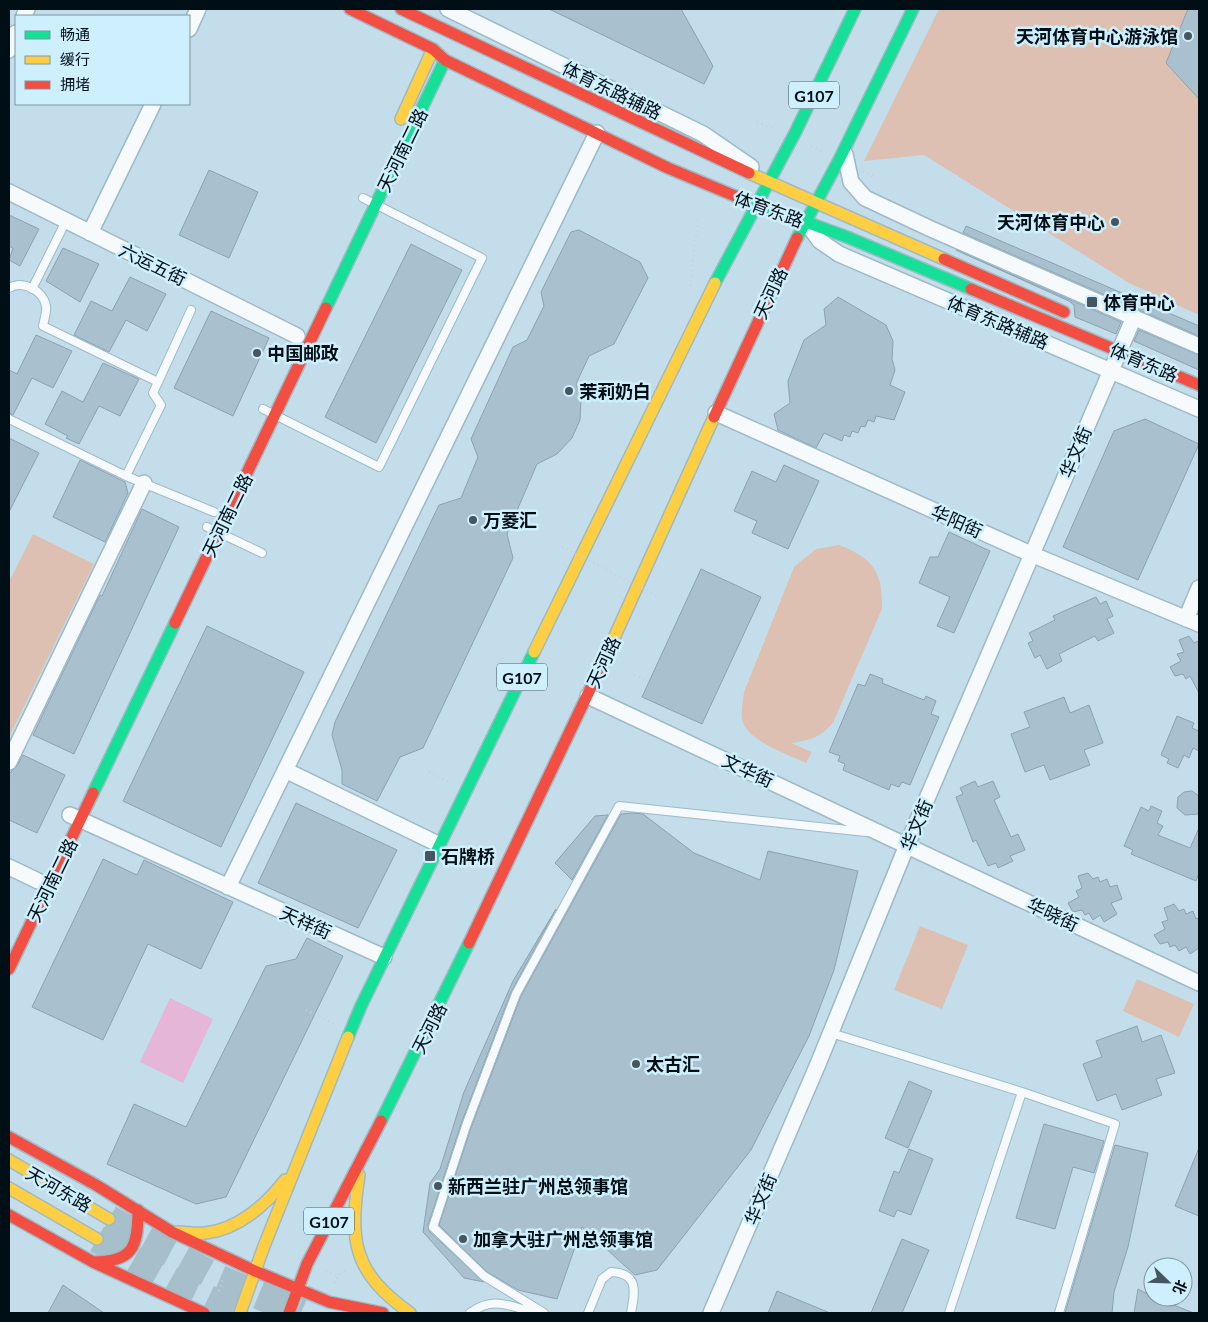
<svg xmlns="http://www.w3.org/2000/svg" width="1208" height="1322" viewBox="0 0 1208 1322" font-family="Lato,'Noto Sans SC',sans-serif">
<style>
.green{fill:#ddc0b2}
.water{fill:#e5b6d8}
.building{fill:#a9c0cf;stroke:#8ba2b1}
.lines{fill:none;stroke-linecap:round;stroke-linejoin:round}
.highway-tunnel{stroke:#a6bfca;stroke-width:28;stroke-dasharray:28 14;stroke-linecap:butt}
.lane-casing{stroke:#9ebac6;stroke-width:10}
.street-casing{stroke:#9ebac6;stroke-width:18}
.fast-casing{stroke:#9ebac6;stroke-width:14}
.slow-casing{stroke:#9ebac6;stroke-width:14}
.jam-casing{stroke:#9ebac6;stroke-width:14}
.path{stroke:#c9d0d4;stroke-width:2.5;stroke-dasharray:1 4;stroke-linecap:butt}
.lane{stroke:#f6fafc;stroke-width:8}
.street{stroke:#f6fafc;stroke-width:15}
.fast{stroke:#16e098;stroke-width:11}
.slow{stroke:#ffcf43;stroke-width:11}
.jam{stroke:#f24e42;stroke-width:11}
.path-bridge{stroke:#c9d0d4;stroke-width:2.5;stroke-dasharray:1 4;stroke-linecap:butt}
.poi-dot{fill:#445760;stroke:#ceeffd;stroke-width:2}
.labels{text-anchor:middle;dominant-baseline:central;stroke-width:5;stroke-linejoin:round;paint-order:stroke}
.shield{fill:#ceeffd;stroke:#3e525b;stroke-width:1}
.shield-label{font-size:16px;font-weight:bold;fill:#000e15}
.poi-label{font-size:18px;font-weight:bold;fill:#000e15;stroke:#ceeffd;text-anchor:start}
.street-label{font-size:18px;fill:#000e15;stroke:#ceeffd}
</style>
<rect width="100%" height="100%" fill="#c3deea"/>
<path class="green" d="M939 9H1199V315L1129 283 924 155 864 161Z
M33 534 94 564 9 737V582Z
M839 545C873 558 883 572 882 609L833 723C819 738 811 740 791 743L812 752 806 763C788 755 751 742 743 723 740 714 743 702 744 692L794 567 816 549Z
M920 926 968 945 942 1009 894 990Z
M1137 979 1194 1004 1179 1037 1123 1011Z"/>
<path class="water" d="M170 998 213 1019 183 1083 140 1062Z"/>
<path class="building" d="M549 9H681L713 66 704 84Z
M1188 9H1199V99L1166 63Z
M209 170 258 192 229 258 179 235Z
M9 215 39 229 20 266 9 260 13 248 9 246Z
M966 226 1199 326V336L963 233Z
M579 230 640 262 648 278 614 344 589 356 576 384 581 400 580 420 572 438 557 454 537 464 507 534 513 558 423 748 400 757 377 801 342 784V770L332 735 335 722 439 505 461 498 478 457 471 439 513 347 527 340 544 306 541 292 571 232Z
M411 244 462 270 376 443 325 417Z
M63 248 99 264 80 302 46 281Z
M956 250 1121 322 1116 334 1075 317 1074 305 1069 301Z
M130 277 166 294 147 331 126 320 109 352 74 335 91 301 112 311Z
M838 297 886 325 893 341 892 359 895 370 890 385 905 392 894 420 876 416 874 422 868 420 865 427 861 426 858 433 852 431 850 437 844 435 842 441 824 433 816 448 778 430 774 414 790 403 788 381 804 340 826 325 824 309Z
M211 311 269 338 233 416 174 388Z
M1139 330 1199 355V370L1134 341Z
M36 335 72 351 53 388 32 378 13 415 9 413V370L17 374Z
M103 363 139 379 120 416 99 406 79 444 66 438 68 436 45 424 62 391 83 402Z
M1145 419 1199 444 1138 580 1063 547 1114 431Z
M9 438 39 453 9 512Z
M80 460 125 482 128 493 105 542 53 517Z
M784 465 819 481 788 549 752 533 757 521 734 511 752 471 776 482Z
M142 509 179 527 74 754 33 735 100 595 102 596Z
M949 532 990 551 954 633 937 626 950 597 919 583 930 557H938Z
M701 569 761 597 702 724 642 697Z
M1096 597 1100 604 1106 601 1113 616 1107 619 1114 633 1098 641 1095 636 1059 654 1062 661 1047 669 1040 655 1035 658 1028 643 1033 641 1029 633 1055 620 1053 616Z
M207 626 304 672 221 847 123 801Z
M1189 636 1194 643 1199 641V693L1190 676 1186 679 1183 674 1175 676 1170 667 1181 661 1177 654 1184 652 1179 640Z
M870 674 883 679 882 683 924 700 926 696 936 701 931 714 939 717 910 785 902 782 899 787 891 784 889 790 843 770 845 764 838 761 840 756 829 752 858 684 865 686Z
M1064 697 1070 713 1089 705 1103 743 1084 750 1090 765 1050 780 1044 765 1025 772 1011 734 1030 727 1024 712Z
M1177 716 1194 723 1192 728 1199 731V751L1193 748 1189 758 1184 755 1178 768 1167 763 1169 759 1161 755Z
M23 755 65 775 37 833 9 820V774L17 766Z
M975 781 978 787 993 781 1000 797 994 800 1011 837 1018 834 1025 850 1010 856 1013 861 998 868 996 863 988 866 976 840 973 842 956 797 963 794 960 788Z
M1192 791 1199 796V814L1185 815 1177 808 1178 797 1184 792Z
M296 803 397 850 358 928 258 883Z
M1151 806 1162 811 1157 823 1163 826 1158 835 1190 848 1199 828V873L1196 881 1131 854 1133 850 1124 846 1141 807 1149 811Z
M634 813 643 814 694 853 760 880 768 851 858 871 834 970 809 1036 751 1150 657 1270 635 1275 582 1227 557 1299 518 1290 487 1272 439 1225 471 1128 521 996 621 814Z
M608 815 572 880 555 863 595 816Z
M103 859 137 875 144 860 233 902 201 969 148 944 103 1040 32 1007Z
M1088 873 1093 879 1098 877 1100 882 1107 879 1110 887 1117 885 1122 899 1111 903 1117 914 1104 922 1100 915 1093 920 1089 913 1085 915 1082 910 1073 912 1068 903 1079 897 1076 891 1082 888 1078 876Z
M1174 904 1179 911 1184 909 1186 914 1193 911 1196 919 1199 918V948L1190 954 1186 947 1179 951 1175 945 1170 947 1168 942 1160 944 1154 935 1165 929 1162 922 1168 920 1164 908Z
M556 909 511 992 461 1124 428 1225 429 1231 484 1282 464 1278 423 1232 430 1183 440 1169 464 1092 513 981Z
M307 938 343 956 226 1197 196 1204 107 1164 134 1104 186 1127 266 966 296 959Z
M1137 1026 1142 1042 1161 1035 1175 1073 1156 1079 1162 1095 1122 1110 1116 1094 1097 1101 1083 1064 1102 1057 1096 1041Z
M909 1081 932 1091 908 1148 885 1138Z
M1044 1124 1104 1141 1094 1173 1073 1167 1055 1229 1016 1218Z
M1115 1145 1148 1153 1128 1247 1114 1292 1112 1313H1065Z
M1199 1148V1216L1175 1206Z
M909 1149 933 1159 911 1215 897 1210 894 1217 879 1211 894 1171 899 1173Z
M902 1239 929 1250 902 1313H871Z
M63 1285 104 1313H48Z
M1138 1289 1153 1297 1194 1313H1134Z
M777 1291 830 1313H768Z"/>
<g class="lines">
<path class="highway-tunnel" d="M109 1219 215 1277 301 1313
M97 1239 175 1283 238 1313"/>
<g class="lane-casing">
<path id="lane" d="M9 288C23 280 43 290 46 306 47 312 44 320 43 326L158 382
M32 289 66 221
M263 409 379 467 482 258 363 198
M9 419 126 476 214 512
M126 476 161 405 153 393 191 310
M207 527 262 553
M831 1033 1022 1092 1115 1124 1059 1313
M470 1313C494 1295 510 1307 537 1313
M544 1313 484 1276 433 1227 466 1126 516 994 619 806 866 832
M588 1313 602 1279 611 1272C639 1273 635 1292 631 1313
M949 1313 1022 1092"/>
</g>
<g class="street-casing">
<path id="street" d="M448 9 703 134 751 167
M24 16 27 9
M189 29 198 9
M9 50 16 33
M845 154 851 182 865 198 931 229 1199 346
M9 192 297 336
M806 222 820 241 839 254 1199 409
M90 233 153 104
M716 413 1031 554 1199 624
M1186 619 1199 588
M588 696 1199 983
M9 762 144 483
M285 770 438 844
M70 815 384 957
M9 867 38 881
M228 887 597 133
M711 1313 818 1064 907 845 1134 317"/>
</g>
<g class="fast-casing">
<path id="fast" d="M735 196 847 237 971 289
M797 238 839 160 913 9
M715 283 795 133 855 9
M326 308 445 60
M93 793 175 623
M348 1037 361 1006 534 652
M381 1121 469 943"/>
</g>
<g class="slow-casing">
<path id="slow" d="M401 119 433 49
M749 173 944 259
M534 652 715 283
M604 660 714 417
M9 1160 109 1219
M359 1175C349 1242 353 1272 410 1313
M9 1188 97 1239
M177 1232C186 1232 196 1234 205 1233 237 1230 266 1205 285 1180
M240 1313 264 1246 348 1037"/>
</g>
<g class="jam-casing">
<path id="jam" d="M350 9 433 49 445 60 668 168 735 196
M401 9 749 173
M944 259 1064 312
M971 289 1199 385
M714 417 797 238
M175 623 326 308
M469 943 604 660
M9 969 93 793
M9 1137 96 1185 172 1232 255 1271 329 1302 383 1313
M9 1215 93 1262 204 1313
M93 1262C133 1262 138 1247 138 1210
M289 1313 307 1264 381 1121"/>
</g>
<path class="path" d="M757 122 774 129
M811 146 822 151
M863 171 875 177
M690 286 698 220
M634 675 649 681
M429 772 448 781
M306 1010 334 1024
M326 1271 338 1276
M335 1283 338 1276 345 1271
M219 1291 223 1279"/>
<use href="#lane" class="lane"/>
<use href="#street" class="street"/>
<use href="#fast" class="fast"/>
<use href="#slow" class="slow"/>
<use href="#jam" class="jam"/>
<path class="path-bridge" d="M562 547 658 596"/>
</g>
<g class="poi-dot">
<circle cx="1188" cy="36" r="5"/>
<circle cx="1115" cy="222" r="5"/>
<rect x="1086" y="296" width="12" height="12" rx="2.5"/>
<circle cx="257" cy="353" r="5"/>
<circle cx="569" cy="391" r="5"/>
<circle cx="473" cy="520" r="5"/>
<rect x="424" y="850" width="12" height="12" rx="2.5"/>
<circle cx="636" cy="1064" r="5"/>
<circle cx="438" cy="1186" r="5"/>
<circle cx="463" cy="1239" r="5"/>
</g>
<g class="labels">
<g class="shield">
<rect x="789" y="81.5" width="50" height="27" rx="4"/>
<rect x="497" y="663.5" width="50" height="27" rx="4"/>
<rect x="304" y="1207.5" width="50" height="27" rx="4"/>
</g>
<g class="shield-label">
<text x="814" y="95">G107</text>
<text x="522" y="677">G107</text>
<text x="329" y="1221">G107</text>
</g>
<g class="poi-label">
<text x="1178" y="36" text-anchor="end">天河体育中心游泳馆</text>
<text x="1105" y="222" text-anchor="end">天河体育中心</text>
<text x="1103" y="302">体育中心</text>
<text x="267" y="353">中国邮政</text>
<text x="579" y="391">茉莉奶白</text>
<text x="483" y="520">万菱汇</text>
<text x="441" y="856">石牌桥</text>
<text x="646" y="1064">太古汇</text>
<text x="448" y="1186">新西兰驻广州总领事馆</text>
<text x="473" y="1239">加拿大驻广州总领事馆</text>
</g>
<g class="street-label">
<text transform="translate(612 90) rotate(26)">体育东路辅路</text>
<text transform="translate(402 150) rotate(-64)">天河南二路</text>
<text transform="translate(769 209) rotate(20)">体育东路</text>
<text transform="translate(153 264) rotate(26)">六运五街</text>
<text transform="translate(770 293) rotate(-65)">天河路</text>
<text transform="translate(998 322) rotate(23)">体育东路辅路</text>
<text transform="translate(1144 362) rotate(23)">体育东路</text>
<text transform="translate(1075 452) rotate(-67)">华文街</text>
<text transform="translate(227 515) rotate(-64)">天河南二路</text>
<text transform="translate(957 521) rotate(24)">华阳街</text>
<text transform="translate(603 662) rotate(-65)">天河路</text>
<text transform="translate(748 770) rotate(25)">文华街</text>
<text transform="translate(916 825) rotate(-67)">华文街</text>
<text transform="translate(52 880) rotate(-64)">天河南二路</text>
<text transform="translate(1053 914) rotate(25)">华晓街</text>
<text transform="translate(306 922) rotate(24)">天祥街</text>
<text transform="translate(429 1028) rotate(-63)">天河路</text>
<text transform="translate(59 1189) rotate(30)">天河东路</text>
<text transform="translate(760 1199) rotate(-67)">华文街</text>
</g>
</g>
<rect width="1208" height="1322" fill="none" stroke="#000e15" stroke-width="20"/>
<rect x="15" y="15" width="175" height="90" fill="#ceeffd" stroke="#7c95a0"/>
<rect x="25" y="31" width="25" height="8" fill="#16e098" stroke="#7c95a0"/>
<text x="60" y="40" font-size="15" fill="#000e15">畅通</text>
<rect x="25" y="56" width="25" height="8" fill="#ffcf43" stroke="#7c95a0"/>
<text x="60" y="65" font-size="15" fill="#000e15">缓行</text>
<rect x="25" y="81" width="25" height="8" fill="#f24e42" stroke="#7c95a0"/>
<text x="60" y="90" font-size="15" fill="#000e15">拥堵</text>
<g transform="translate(1168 1282) rotate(113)"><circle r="24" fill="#ceeffd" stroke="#7c95a0"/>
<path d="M0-4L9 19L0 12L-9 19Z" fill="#445760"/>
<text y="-8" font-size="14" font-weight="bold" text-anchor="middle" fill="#000e15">北</text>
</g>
</svg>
